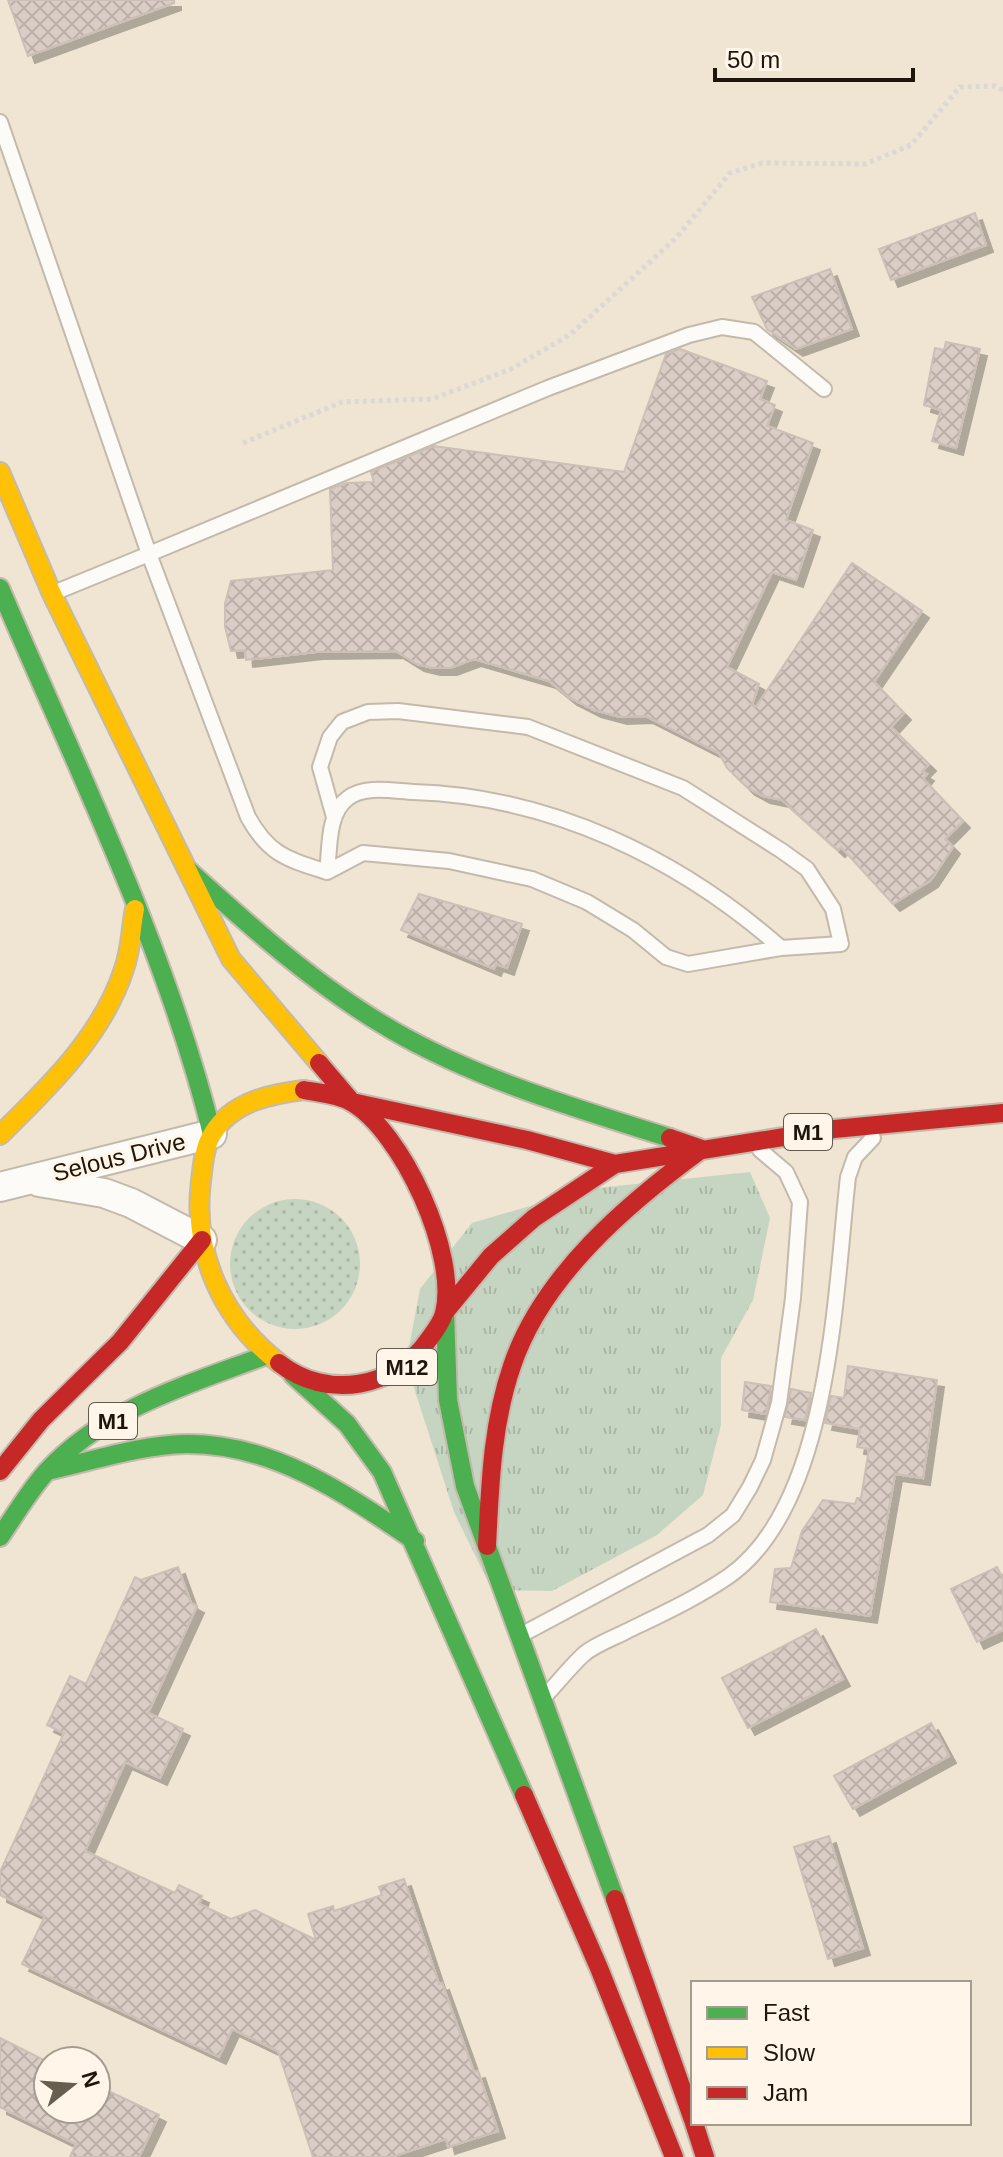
<svg xmlns="http://www.w3.org/2000/svg" width="1003" height="2157" viewBox="0 0 1003 2157" font-family="Arial,sans-serif">
<style>
.grass{fill:url(#grass-dots)}
.park{fill:url(#park-tufts)}
.building{fill:url(#building-cross-hatch);stroke:#ccbfb7;stroke-width:2;filter:url(#shadow)}
.lines{fill:none;stroke-linecap:round;stroke-linejoin:round}
.lane-casing{stroke:#c3baac;stroke-width:18}
.street-casing{stroke:#c3baac;stroke-width:32}
.fast-casing{stroke:#c3baac;stroke-width:22}
.slow-casing{stroke:#c3baac;stroke-width:22}
.jam-casing{stroke:#c3baac;stroke-width:22}
.path{stroke:#dcd8d3;stroke-width:5;stroke-dasharray:4 4;stroke-linecap:butt}
.lane{stroke:#fdfbf8;stroke-width:14}
.street{stroke:#fdfbf8;stroke-width:28}
.fast{stroke:#4caf50;stroke-width:18}
.slow{stroke:#ffc107;stroke-width:18}
.jam{stroke:#c62828;stroke-width:18}
.labels{text-anchor:middle;dominant-baseline:central;stroke-width:6;stroke-linejoin:round;paint-order:stroke}
.shield{fill:#fff5e9;stroke:#62594d;stroke-width:2}
.shield-label{font-size:22px;font-weight:bold;fill:#1e160a}
.street-label{font-size:24px;fill:#1e160a;stroke:#fff5e9}
</style>
<defs>
<pattern id="grass-dots" width="8" height="8" patternUnits="userSpaceOnUse" patternTransform="scale(2)"><rect width="8" height="8" fill="#c5d5c1"/><path d="M2 2h.1M6 6h.1" fill="none" stroke="#a9b6a4" stroke-width="1.8" stroke-linecap="round"/></pattern>
<pattern id="park-tufts" width="24" height="20" patternUnits="userSpaceOnUse" patternTransform="scale(2)"><rect width="24" height="20" fill="#c5d5c1"/><path d="M3 7l-1-3M5 7V3M7 7l1-3M15 17l-1-3M17 17v-4M19 17l1-3" fill="none" stroke="#a9b6a4"/></pattern>
<pattern id="building-cross-hatch" width="8" height="8" patternUnits="userSpaceOnUse" patternTransform="scale(2)"><rect width="8" height="8" fill="#dacdc5"/><path d="M0 0l8 8M0 8l8-8" fill="none" stroke="#bbafa8"/></pattern>
<filter id="shadow"><feDropShadow dx="7" dy="7" stdDeviation="0" flood-color="#0004"/></filter>
</defs>
<rect width="100%" height="100%" fill="#f0e4d3"/>
<path class="grass" d="M230 1264a65 65 0 1 1 130 0a65 65 0 1 1-130 0Z"/>
<path class="park" d="M750 1172 770 1218 753 1300 721 1358V1425L703 1495 657 1535 552 1591 492 1590 454 1512 406 1363 420 1289 472 1223 588 1189Z"/>
<path class="building" d="M8 0H174V3L28 56Z
M975 213 986 245 891 280 879 249Z
M830 269 852 329 796 349 767 329 752 297Z
M946 342 980 349 956 448 932 441 941 410 924 405 935 348 944 350Z
M680 349 767 381 760 399 775 405 767 426 813 443 786 520 813 530 796 580 772 572 727 667 759 684 752 705 756 707 852 563 922 611 874 682 904 713 891 727 929 764 922 771 927 774 923 779 963 821 945 839 953 847 931 880 893 904 841 847 838 850 782 800 763 796 748 788 727 768 719 753 646 716 620 717 594 710 570 698 549 681 474 659 450 668H433L417 664 396 651 316 652 246 660 245 650 231 651 225 627V604L231 581 333 570 330 489 347 483 374 482 371 472 434 446 624 472 666 354Z
M419 894 522 924 507 968 496 964 494 969 401 930Z
M848 1366 937 1380 923 1478 895 1474 870 1616 770 1602 775 1569 791 1568 802 1531 823 1500 855 1504 857 1498H861L869 1449 857 1447 860 1429 825 1423 831 1396 844 1398Z
M745 1382 771 1386 766 1414 742 1410Z
M791 1389 811 1393 805 1420 785 1417Z
M178 1567 191 1603 197 1606 148 1713 183 1729 160 1778 125 1762 85 1851 175 1893 179 1885 202 1896 199 1904 231 1919 255 1910 316 1940 308 1914 333 1906 334 1911 382 1895 379 1887 404 1879 439 1984 442 1983 474 2072 478 2071 498 2131 448 2147 446 2139 391 2157H313L278 2051 232 2029 219 2057 22 1964 45 1916 0 1895V1872L64 1733 47 1725 70 1676 86 1684 135 1577 141 1580Z
M997 1567 1003 1579V1630L977 1642 951 1589Z
M816 1629 843 1679 748 1728 722 1678Z
M931 1723 949 1756 853 1809 834 1776Z
M829 1836 863 1948 828 1959 794 1847Z
M0 2038 48 2062V2109H96V2085L159 2115 139 2157H70L76 2144 0 2107Z"/>
<g class="lines">
<g class="lane-casing">
<path id="lane" d="M0 122 149 554 548 388 689 335 722 327 754 332 824 389
M56 592 149 554 248 817C269 855 287 859 327 872L363 853 449 861 532 879 587 902 633 930 666 957 688 964 781 948 841 944 833 909 807 869 782 851 683 788 528 727 398 711 368 712 342 722 330 737 320 767 334 817
M327 872C330 849 327 813 348 798 365 785 393 791 413 792 550 796 679 858 781 948
M521 1635 708 1535 733 1515 750 1487 763 1460 779 1403 793 1298 800 1202 786 1172 760 1150
M547 1694C559 1681 571 1666 584 1654 596 1644 614 1638 627 1631 662 1614 697 1598 729 1576 831 1504 835 1291 848 1177L855 1157 873 1138"/>
</g>
<g class="street-casing">
<path id="street" d="M39 1182 104 1193 131 1203 202 1240
M0 1187 212 1134"/>
</g>
<g class="fast-casing">
<path id="fast" d="M0 588C75 765 166 947 212 1134
M187 869C252 928 316 986 392 1030 478 1080 576 1108 670 1138
M445 1312 448 1400 465 1486 615 1899
M293 1375 347 1424 382 1472 524 1795
M47 1471C93 1461 139 1445 186 1444 273 1443 346 1494 415 1541
M0 1537C15 1515 29 1491 47 1471 104 1409 187 1385 264 1356"/>
</g>
<g class="slow-casing">
<path id="slow" d="M0 472 52 594 231 959 319 1063
M0 1135C48 1088 103 1035 124 969 131 950 131 929 135 909
M279 1363C222 1319 192 1252 201 1181 203 1165 204 1146 213 1133 232 1102 270 1094 304 1090"/>
</g>
<g class="jam-casing">
<path id="jam" d="M319 1063 352 1102 527 1140 615 1164
M445 1312 491 1256 534 1218 615 1164 834 1129 1003 1113
M279 1363C327 1401 396 1388 429 1339 435 1331 442 1322 444 1313 459 1255 402 1131 351 1102 338 1094 319 1093 304 1090
M0 1471 41 1420 120 1342 202 1240
M487 1546C490 1485 492 1424 512 1366 542 1276 628 1203 702 1149L670 1138
M524 1795 599 1968 674 2157
M615 1899 693 2120
M694 2123 705 2157"/>
</g>
<path class="path" d="M243 443 342 402 432 399 511 369 571 334 675 239 730 173 762 163 865 164 911 145 960 87 995 86 1003 90"/>
<use href="#lane" class="lane"/>
<use href="#street" class="street"/>
<use href="#fast" class="fast"/>
<use href="#slow" class="slow"/>
<use href="#jam" class="jam"/>
</g>
<g class="labels">
<g class="shield">
<rect x="784" y="1114" width="48" height="36" rx="6"/>
<rect x="377" y="1349" width="60" height="36" rx="6"/>
<rect x="89" y="1403" width="48" height="36" rx="6"/>
</g>
<g class="shield-label">
<text x="808" y="1132">M1</text>
<text x="407" y="1367">M12</text>
<text x="113" y="1421">M1</text>
</g>
<g class="street-label">
<text transform="translate(119 1157) rotate(-14)">Selous Drive</text>
</g>
</g>
<rect x="691" y="1981" width="280" height="144" fill="#fff5e9" stroke="#a59c90" stroke-width="2"/>
<rect x="707" y="2007" width="40" height="12" fill="#4caf50" stroke="#a59c90" stroke-width="2"/>
<text x="763" y="2021" font-size="24" fill="#1e160a">Fast</text>
<rect x="707" y="2047" width="40" height="12" fill="#ffc107" stroke="#a59c90" stroke-width="2"/>
<text x="763" y="2061" font-size="24" fill="#1e160a">Slow</text>
<rect x="707" y="2087" width="40" height="12" fill="#c62828" stroke="#a59c90" stroke-width="2"/>
<text x="763" y="2101" font-size="24" fill="#1e160a">Jam</text>
<g transform="translate(72 2085) rotate(73)"><circle r="38" fill="#fff5e9" stroke="#a59c90" stroke-width="2"/>
<path d="M0-6L14 30L0 20L-14 30Z" fill="#685e50"/>
<text y="-12" font-size="22" font-weight="bold" text-anchor="middle" fill="#1e160a">N</text>
</g>
<path d="M715 68v12h198v-12" fill="none" stroke="#1e160a" stroke-width="4"/>
<text x="727" y="68" font-size="24" fill="#1e160a" stroke="#fff5e9" stroke-width="6" paint-order="stroke">50 m</text>
</svg>
